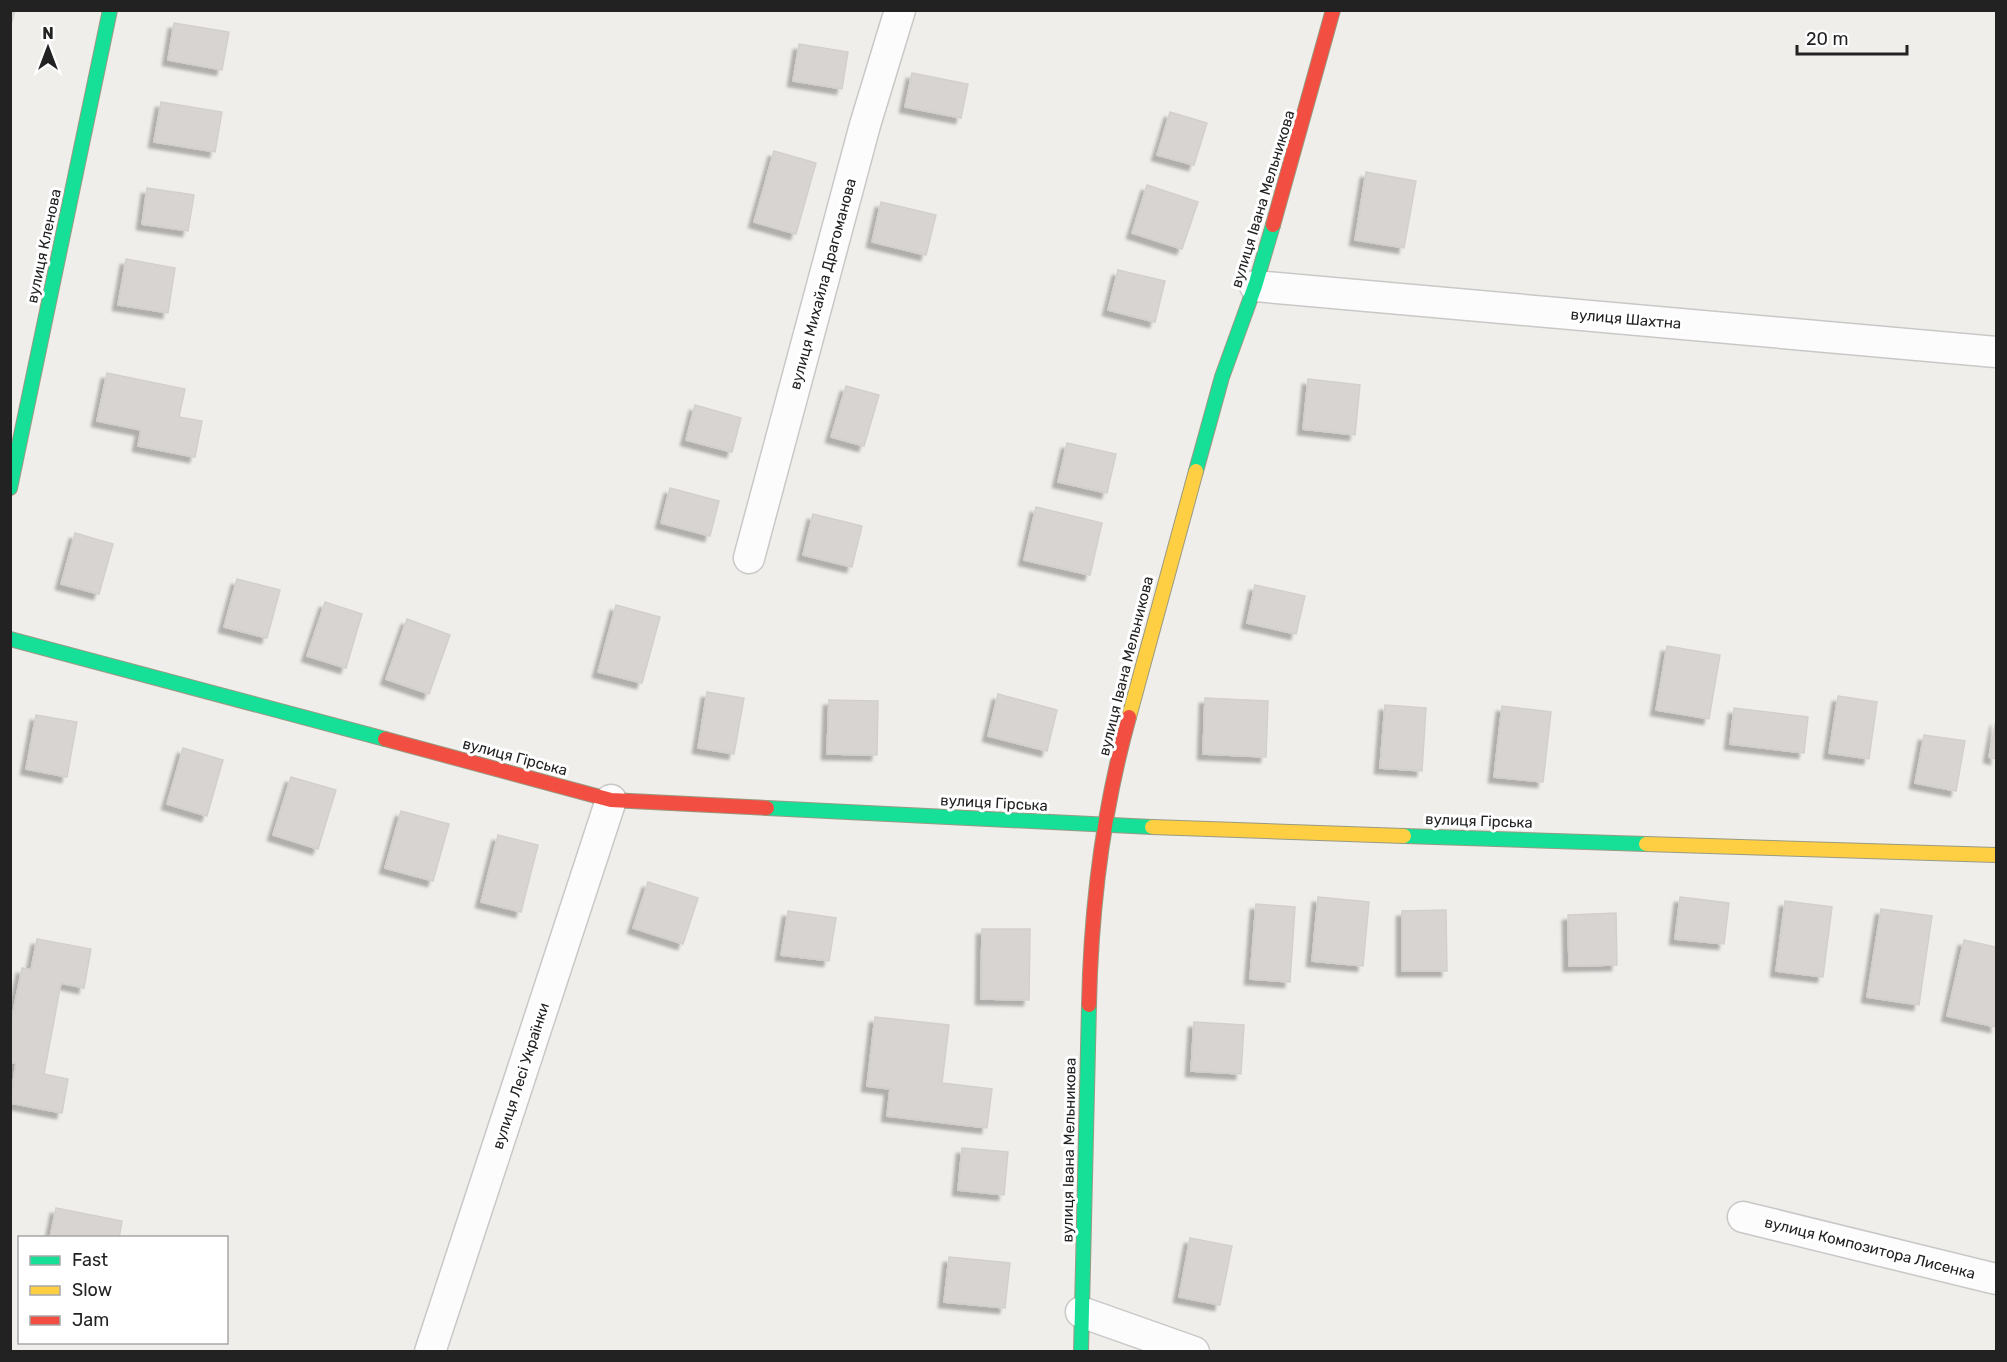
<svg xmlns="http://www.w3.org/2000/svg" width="2007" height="1362" viewBox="0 0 2007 1362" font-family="Rubik,sans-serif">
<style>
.building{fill:#d7d4d2;stroke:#d3d0cc;stroke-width:1.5;filter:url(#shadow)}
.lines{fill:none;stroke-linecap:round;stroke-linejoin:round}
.street-casing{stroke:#c9c8c7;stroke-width:33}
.fast-casing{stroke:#999a82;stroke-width:16}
.slow-casing{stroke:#999a82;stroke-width:16}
.jam-casing{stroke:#999a82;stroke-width:16}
.street{stroke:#fdfcfc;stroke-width:30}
.fast{stroke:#16e098;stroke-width:14}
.slow{stroke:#ffcf43;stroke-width:14}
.jam{stroke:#f24e42;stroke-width:14}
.labels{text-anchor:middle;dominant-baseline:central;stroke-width:6;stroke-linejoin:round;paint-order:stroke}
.street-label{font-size:15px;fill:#222;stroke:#fff}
</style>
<defs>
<filter id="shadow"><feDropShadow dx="-5.5" dy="5.5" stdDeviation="1.5" flood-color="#0004"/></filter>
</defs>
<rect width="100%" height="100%" fill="#f0eeeb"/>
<path class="building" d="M10 10H15L10 28Z
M174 23 229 32 222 70 168 60Z
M799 44 848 52 842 89 793 81Z
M912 73 968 84 961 118 905 107Z
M161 102 222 112 215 152 154 142Z
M1170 112 1207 123 1194 165 1157 155Z
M774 151 816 163 796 234 754 222Z
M1366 172 1416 181 1404 248 1355 240Z
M1147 185 1198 202 1182 249 1132 233Z
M147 188 194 195 188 231 142 224Z
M881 202 936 215 926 255 872 242Z
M126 259 175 268 168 313 118 305Z
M1118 270 1165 281 1155 322 1108 310Z
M107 373 185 389 179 417 202 421 195 457 138 446 141 430 97 421Z
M1308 379 1360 385 1355 435 1303 429Z
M846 386 879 395 864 446 831 437Z
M695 405 741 418 732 452 686 440Z
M1067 443 1116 454 1107 493 1058 482Z
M670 488 719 501 710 536 661 523Z
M1036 507 1102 523 1090 575 1024 560Z
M813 514 862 526 852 567 803 555Z
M75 533 113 544 99 594 61 584Z
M237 579 280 590 267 638 224 627Z
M1255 585 1305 596 1296 634 1247 623Z
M325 602 362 614 346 668 307 656Z
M616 605 660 617 642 683 598 672Z
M407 619 450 635 429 694 386 679Z
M1667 646 1720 655 1709 719 1656 710Z
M707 692 744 698 734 754 698 748Z
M998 694 1057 710 1047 751 988 736Z
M1838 696 1877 702 1869 759 1829 753Z
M1205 698 1268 701 1266 757 1203 754Z
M829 700 878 701 877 755 827 754Z
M1385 705 1426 708 1422 771 1380 768Z
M1502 706 1551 712 1543 782 1494 777Z
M1734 708 1808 717 1804 753 1730 744Z
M36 715 77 722 67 777 26 769Z
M1996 720V759L1989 757Z
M1924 735 1965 741 1956 791 1915 783Z
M183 748 223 760 207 816 167 804Z
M291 777 336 790 318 849 273 835Z
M401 811 449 824 433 881 385 868Z
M498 835 538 845 521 912 481 902Z
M648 882 698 898 683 944 633 928Z
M1318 897 1369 902 1363 966 1312 961Z
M1680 897 1729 903 1724 944 1675 939Z
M1785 901 1832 907 1823 977 1776 971Z
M1256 904 1295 907 1290 982 1250 979Z
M1881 909 1932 916 1919 1005 1867 997Z
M1446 910 1447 971H1402V911Z
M788 911 836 918 829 961 781 955Z
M1616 913 1617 965 1569 966 1568 915Z
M982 929H1030L1029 1000 981 999Z
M37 939 91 949 84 988 61 983 44 1074 68 1079 62 1113 10 1103 16 1063 10 1062V1028L22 968 31 970Z
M1964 940 1996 947V1027L1947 1016Z
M875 1017 949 1025 942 1083 992 1089 987 1128 887 1116 890 1089 867 1086Z
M1194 1022 1244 1025 1241 1074 1191 1071Z
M962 1148 1008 1152 1004 1195 958 1190Z
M56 1208 122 1221 119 1238H50Z
M1190 1238 1232 1246 1220 1305 1179 1297Z
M949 1257 1010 1263 1005 1308 944 1302Z"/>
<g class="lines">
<g class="street-casing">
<path id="street" d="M1255 286 1996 352
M749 558 865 125 900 10
M1743 1217 1996 1279
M1081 1312 1194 1352
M430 1352 611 800"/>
</g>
<g class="fast-casing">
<path id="fast" d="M1196 471 1222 377 1255 286 1273 225
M10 488 110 10
M10 639 385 739
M767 808 1152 827
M1404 836 1646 844
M1081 1352 1089 1005"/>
</g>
<g class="slow-casing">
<path id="slow" d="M1129 717 1196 471
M1152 827 1404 836
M1646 844 1996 855"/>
</g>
<g class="jam-casing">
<path id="jam" d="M1273 225 1333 10
M385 739 611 800 767 808
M1089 1005C1091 908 1103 810 1129 717"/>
</g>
<use href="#street" class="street"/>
<use href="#fast" class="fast"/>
<use href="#slow" class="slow"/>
<use href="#jam" class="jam"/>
</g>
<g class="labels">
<g class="street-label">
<text transform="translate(1263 199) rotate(-73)">вулиця Івана Мельникова</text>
<text transform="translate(44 246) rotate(-78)">вулиця Кленова</text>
<text transform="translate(823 284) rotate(-75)">вулиця Михайла Драгоманова</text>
<text transform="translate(1626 319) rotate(5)">вулиця Шахтна</text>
<text transform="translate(1126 666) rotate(-76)">вулиця Івана Мельникова</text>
<text transform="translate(515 757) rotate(15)">вулиця Гірська</text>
<text transform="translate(994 803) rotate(3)">вулиця Гірська</text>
<text transform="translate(1479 821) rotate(2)">вулиця Гірська</text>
<text transform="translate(521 1076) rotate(-72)">вулиця Лесі Українки</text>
<text transform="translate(1069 1150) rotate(-89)">вулиця Івана Мельникова</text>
<text transform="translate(1870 1248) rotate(14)">вулиця Композитора Лисенка</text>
</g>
</g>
<rect width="2007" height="1362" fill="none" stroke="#222222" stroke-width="24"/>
<rect x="18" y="1236" width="210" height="108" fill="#ffffff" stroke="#a7a7a7" stroke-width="1.5"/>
<rect x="30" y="1256" width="30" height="9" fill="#16e098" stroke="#a7a7a7" stroke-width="1.5"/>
<text x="72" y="1266" font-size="18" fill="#222222">Fast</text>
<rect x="30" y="1286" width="30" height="9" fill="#ffcf43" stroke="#a7a7a7" stroke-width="1.5"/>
<text x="72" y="1296" font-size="18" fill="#222222">Slow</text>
<rect x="30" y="1316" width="30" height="9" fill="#f24e42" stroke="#a7a7a7" stroke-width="1.5"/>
<text x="72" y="1326" font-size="18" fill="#222222">Jam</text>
<g transform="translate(48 48)" stroke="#ffffff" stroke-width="4.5" paint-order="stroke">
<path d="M0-4.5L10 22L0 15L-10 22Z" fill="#222222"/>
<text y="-9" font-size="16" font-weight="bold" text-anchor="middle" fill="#222222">N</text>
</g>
<path d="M1797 45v9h110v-9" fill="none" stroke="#222222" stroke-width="3"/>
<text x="1806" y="45" font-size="18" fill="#222222" stroke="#ffffff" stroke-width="4.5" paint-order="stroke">20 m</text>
</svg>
